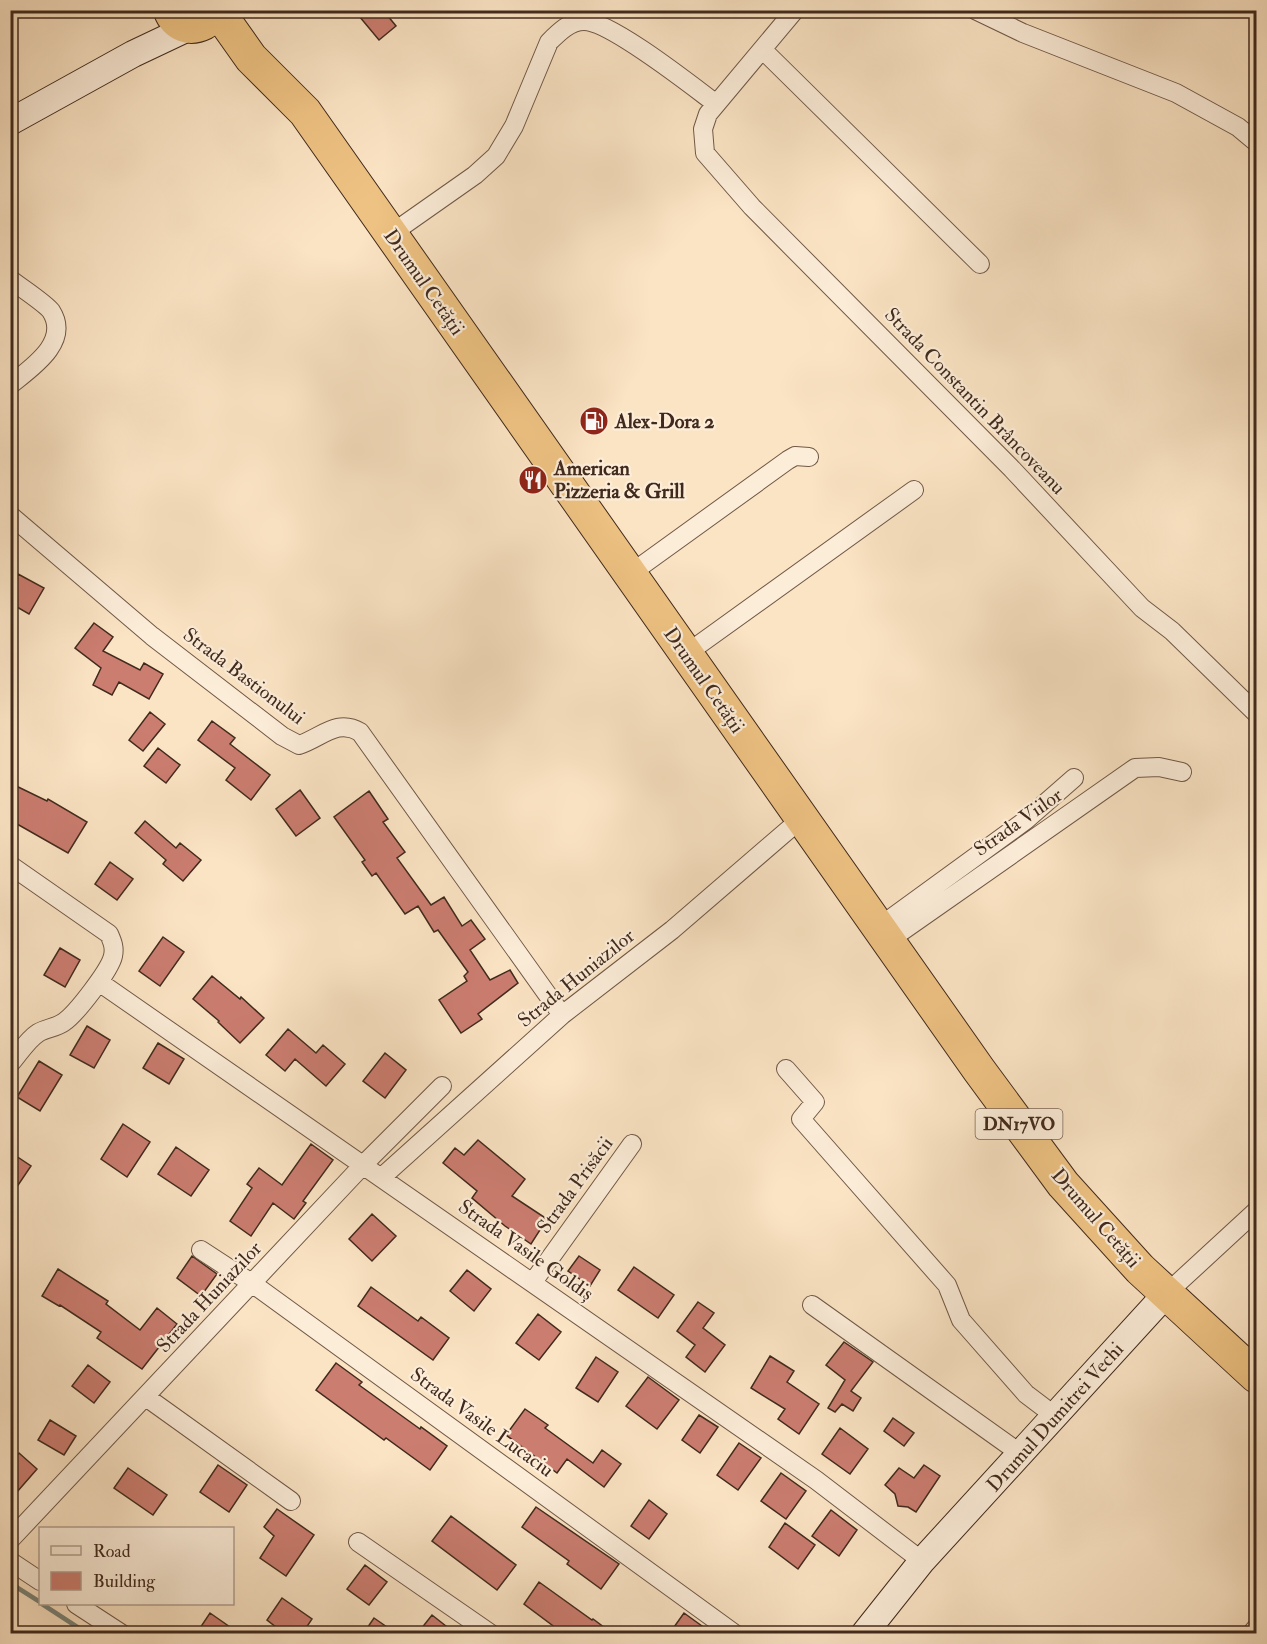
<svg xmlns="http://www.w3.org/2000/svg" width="1267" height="1644" viewBox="0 0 1267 1644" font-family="'IM FELL Double Pica',serif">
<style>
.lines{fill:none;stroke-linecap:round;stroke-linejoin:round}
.stream{stroke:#79837a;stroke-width:4.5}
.building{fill:#cb7d70;stroke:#412a1d;stroke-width:1.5}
.street-casing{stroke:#705847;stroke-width:20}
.secondary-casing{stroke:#412a1d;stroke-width:28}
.highway-casing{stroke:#412a1d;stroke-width:35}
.street{stroke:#fcedd9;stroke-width:18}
.secondary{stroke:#fcedd9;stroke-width:26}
.highway{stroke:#eec282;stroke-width:33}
.labels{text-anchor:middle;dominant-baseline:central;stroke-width:4.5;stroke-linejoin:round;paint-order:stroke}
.shield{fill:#fcedd9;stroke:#796455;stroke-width:1.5}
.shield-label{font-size:18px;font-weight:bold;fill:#412a1d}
.street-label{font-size:20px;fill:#412a1d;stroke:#fcedd9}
.poi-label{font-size:20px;font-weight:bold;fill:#412a1d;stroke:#fcedd9;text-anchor:start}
</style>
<rect width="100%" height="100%" fill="#fbe4c4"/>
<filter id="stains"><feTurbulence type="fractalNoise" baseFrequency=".00333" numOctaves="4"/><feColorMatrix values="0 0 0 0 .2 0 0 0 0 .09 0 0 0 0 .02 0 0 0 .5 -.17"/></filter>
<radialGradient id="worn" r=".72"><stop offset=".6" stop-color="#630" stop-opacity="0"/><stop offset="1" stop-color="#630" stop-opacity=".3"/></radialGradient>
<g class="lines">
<path class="stream" d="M10 1583 40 1602
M42 1604 88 1634"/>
</g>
<path class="building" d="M354 10H383L396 26 379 40Z
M18 574 44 588 29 614 10 603V587Z
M94 623 113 637 103 651 140 670 144 663 163 674 149 699 119 682 112 695 93 685 101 668 75 648Z
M150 712 165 724 143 751 129 740Z
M212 721 235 738 230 744 270 775 251 800 226 780 235 768 198 740Z
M158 748 180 765 166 783 144 766Z
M10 783 47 801 48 799 87 822 68 853 10 820Z
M300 790 320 818 296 836 276 809Z
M369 791 388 819 383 822 405 852 397 858 431 905 444 897 462 926 471 920 485 939 470 950 490 980 510 970 518 983 478 1014 482 1019 461 1033 439 1000 467 981 464 976 468 972 438 930 434 932 418 906 405 914 376 873 372 876 362 862 365 860 334 817Z
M145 821 176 848 180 843 201 860 183 881 163 864 166 860 135 833Z
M110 862 133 879 117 900 95 884Z
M163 937 184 952 160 986 139 971Z
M60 948 80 960 65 987 44 975Z
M212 976 240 999 241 997 264 1018 240 1043 218 1022 219 1021 193 999Z
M87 1026 110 1040 94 1068 70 1055Z
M288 1029 316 1053 323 1045 345 1064 326 1086 295 1059 285 1071 266 1055Z
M158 1043 184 1059 169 1084 143 1068Z
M385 1053 406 1070 385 1098 363 1081Z
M39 1061 62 1075 40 1111 17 1097Z
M123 1124 150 1142 127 1177 101 1159Z
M478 1140 525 1179 512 1196 547 1219 531 1244 505 1226 472 1198 477 1191 443 1163 455 1148 464 1155Z
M311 1144 333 1160 303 1201 306 1203 294 1219 273 1203 251 1236 230 1221 252 1188 247 1184 259 1168 282 1185Z
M176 1147 209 1170 191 1196 158 1174Z
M10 1152 31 1166 10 1197Z
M372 1214 396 1236 372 1261 349 1239Z
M192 1256 217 1274 201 1296 177 1278Z
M579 1256 600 1270 590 1286 568 1271Z
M634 1267 674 1295 658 1318 618 1290Z
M58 1269 108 1301 106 1304 140 1330 157 1308 177 1324 142 1369 97 1338 101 1332 60 1305 59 1306 42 1296Z
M467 1270 491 1289 474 1311 450 1291Z
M371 1287 418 1321 421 1317 449 1338 433 1360 358 1306Z
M698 1302 714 1313 703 1328 725 1345 705 1372 686 1357 695 1345 677 1331Z
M538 1314 561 1332 539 1360 516 1343Z
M844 1342 873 1362 851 1391 861 1398 853 1411 842 1404 835 1412 828 1408 845 1380 826 1365Z
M770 1356 794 1371 787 1382 819 1404 799 1434 778 1419 785 1409 751 1388Z
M596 1357 618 1372 598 1402 576 1388Z
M336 1363 362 1382 359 1385 420 1429 421 1427 447 1446 430 1470 386 1438 384 1440 316 1390Z
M88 1365 110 1382 94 1403 72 1386Z
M648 1377 679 1400 657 1429 626 1406Z
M525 1409 548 1425 545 1428 593 1463 602 1450 621 1464 604 1487 567 1459 557 1473 506 1435Z
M699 1415 718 1427 700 1453 682 1440Z
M893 1418 914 1433 904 1446 884 1431Z
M50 1420 76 1436 64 1455 38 1440Z
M840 1428 868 1449 850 1474 822 1454Z
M739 1443 761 1458 738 1490 717 1475Z
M19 1453 37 1469 10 1500V1463Z
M218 1465 247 1485 229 1512 200 1492Z
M924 1465 940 1476 916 1512 908 1507 898 1506 895 1494 885 1485 899 1468 914 1478Z
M128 1468 167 1495 153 1515 114 1488Z
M781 1473 806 1491 786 1519 761 1501Z
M649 1500 667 1514 649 1539 631 1526Z
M536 1507 619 1564 601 1589 567 1564 569 1561 522 1527Z
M277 1509 314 1535 286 1576 260 1558 274 1536 264 1527Z
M831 1510 857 1530 839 1556 812 1536Z
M451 1516 516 1565 497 1590 432 1541Z
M785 1523 815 1545 798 1569 769 1547Z
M365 1565 387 1582 369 1605 347 1589Z
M539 1582 592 1620 593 1619 613 1634H564L524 1604Z
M282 1598 312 1619 302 1634H285L267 1620Z
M210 1613 240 1634H196Z
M684 1613 713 1634H669Z
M432 1615 456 1634H417Z
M374 1618 397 1634H363Z"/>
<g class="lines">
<g class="street-casing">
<path id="street" d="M795 10 708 114 703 129 705 153 752 207 1012 469 1142 608 1172 631 1256 713
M975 10 1023 33 1176 93 1238 127 1256 142
M763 50 980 264
M391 234 475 175 496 156 514 126 549 42C559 32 570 21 584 21 610 21 691 85 715 103
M10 279C20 287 45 303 51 311 71 342 31 368 10 385
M10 515 152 636 282 736 299 745C321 738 337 718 360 732L562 1015
M630 574 788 460 795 456 809 457
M686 654 914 490
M10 865 109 934C112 941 115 947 113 956 110 970 76 1014 64 1022 56 1028 46 1028 38 1033 27 1040 19 1054 10 1064
M879 927 1026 820 1074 778
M888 941 1135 768 1159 767 1182 772
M99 982 816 1480 922 1561
M786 1069 815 1102 801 1119 947 1285 961 1320 1026 1394 1055 1416
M382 1177 562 1015 672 930 802 818
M201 1250 253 1284 735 1634
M533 1282 632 1144
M1166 1294 1256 1211
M812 1305 1021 1454
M146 1397 291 1501
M10 1540 364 1164 442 1086
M358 1542 491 1634
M10 1561 40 1581
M76 1604 122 1634
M1251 1634 1256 1628"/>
</g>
<g class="secondary-casing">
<path id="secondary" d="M10 122 133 54 190 27
M864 1634 922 1561 1166 1294"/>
</g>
<g class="highway-casing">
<path id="highway" d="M170 10C176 26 190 30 204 23L213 10
M217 10 251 58 305 112 979 1070 1063 1184 1140 1269 1256 1376"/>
</g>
<use href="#street" class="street"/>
<use href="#secondary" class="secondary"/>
<use href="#highway" class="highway"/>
</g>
<defs>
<g id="fuel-disc" transform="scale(1.5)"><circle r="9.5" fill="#8f2418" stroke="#fcedd9"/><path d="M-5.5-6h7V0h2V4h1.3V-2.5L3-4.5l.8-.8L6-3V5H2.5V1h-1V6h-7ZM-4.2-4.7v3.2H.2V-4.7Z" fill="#fff"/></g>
<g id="restaurant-disc" transform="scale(1.5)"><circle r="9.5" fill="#8f2418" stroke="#fcedd9"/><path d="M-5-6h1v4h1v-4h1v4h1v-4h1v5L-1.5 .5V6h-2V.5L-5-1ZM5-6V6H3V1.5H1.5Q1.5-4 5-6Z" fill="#fff"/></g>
</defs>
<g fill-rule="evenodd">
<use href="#fuel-disc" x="594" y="421"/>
<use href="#restaurant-disc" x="533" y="480"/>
</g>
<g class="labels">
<rect class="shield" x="975.5" y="1109" width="87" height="30" rx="4.5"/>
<g class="shield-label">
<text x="1019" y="1124">DN17VO</text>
</g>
<g class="street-label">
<text transform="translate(424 282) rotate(55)">Drumul Cetății</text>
<text transform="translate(975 401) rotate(46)">Strada Constantin Brâncoveanu</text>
<text transform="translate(244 676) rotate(37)">Strada Bastionului</text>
<text transform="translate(704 680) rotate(55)">Drumul Cetății</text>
<text transform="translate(1018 822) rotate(-35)">Strada Viilor</text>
<text transform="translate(576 978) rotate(-39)">Strada Huniazilor</text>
<text transform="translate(575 1185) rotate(-54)">Strada Prisăcii</text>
<text transform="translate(1096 1218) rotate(49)">Drumul Cetății</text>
<text transform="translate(526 1250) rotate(35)">Strada Vasile Goldiș</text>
<text transform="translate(209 1297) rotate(-47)">Strada Huniazilor</text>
<text transform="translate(1055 1417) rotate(-48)">Drumul Dumitrei Vechi</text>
<text transform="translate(482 1422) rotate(36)">Strada Vasile Lucaciu</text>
</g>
<g class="poi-label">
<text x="615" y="421">Alex-Dora 2</text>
<text x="554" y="468">American<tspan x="554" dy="23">Pizzeria &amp; Grill</tspan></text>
</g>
</g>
<rect width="1267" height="1644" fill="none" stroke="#fbe4c4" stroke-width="36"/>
<rect x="12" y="12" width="1243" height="1620" fill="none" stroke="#412a1d" stroke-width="3"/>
<rect x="18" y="18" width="1231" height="1608" fill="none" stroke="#412a1d" stroke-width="1.5"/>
<rect x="39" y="1527" width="195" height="78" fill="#fcedd9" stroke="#b19f8e" stroke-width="1.5"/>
<rect x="51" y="1546" width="30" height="9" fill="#fcedd9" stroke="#b19f8e" stroke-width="1.5"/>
<text x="93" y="1557" font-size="18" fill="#412a1d">Road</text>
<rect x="51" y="1572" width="30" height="18" fill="#cb7d70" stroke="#b19f8e" stroke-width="1.5"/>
<text x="93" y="1587" font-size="18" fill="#412a1d">Building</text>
<rect width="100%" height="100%" filter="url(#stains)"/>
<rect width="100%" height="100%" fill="url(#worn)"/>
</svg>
